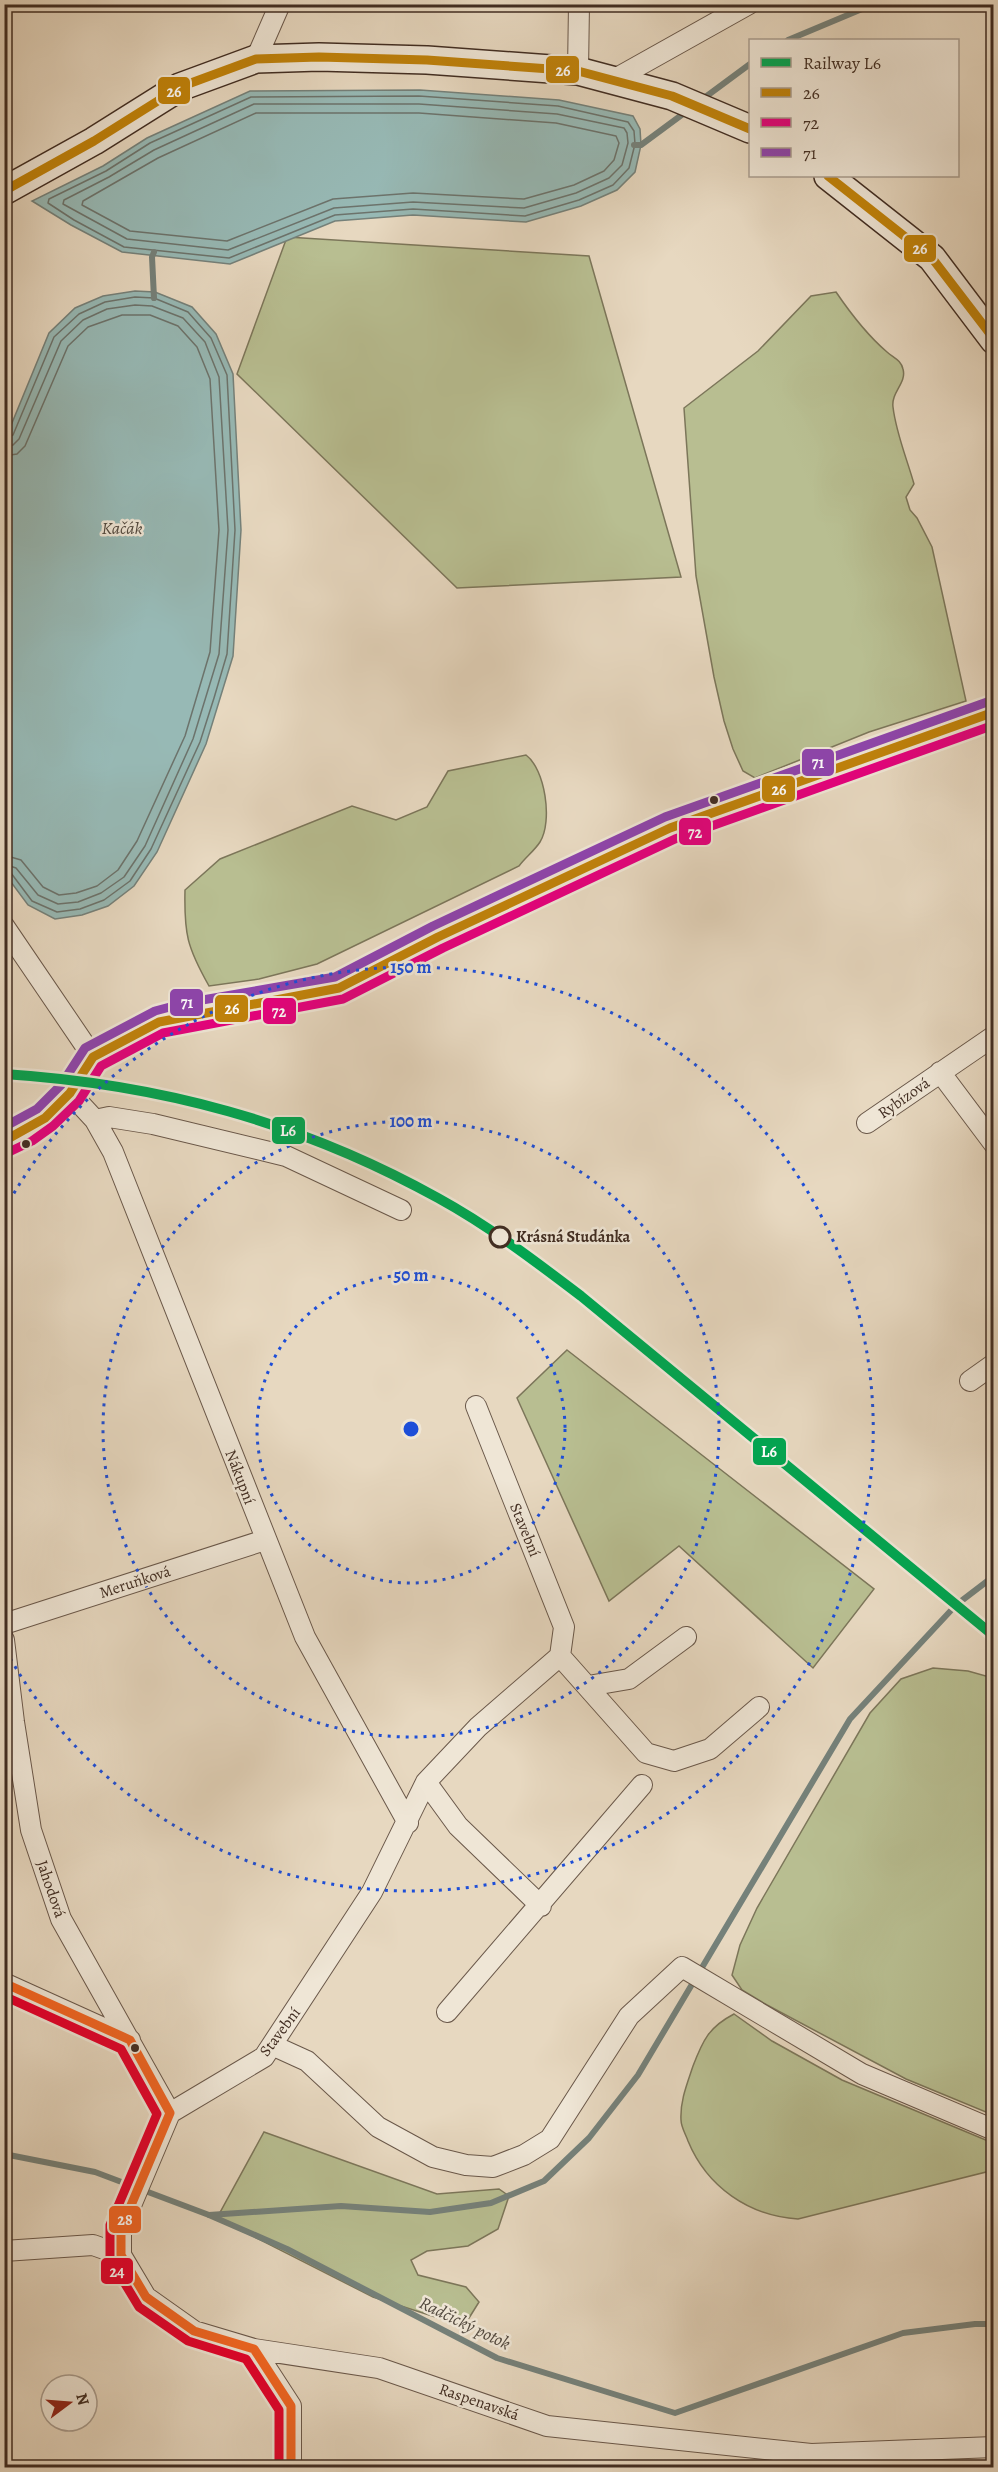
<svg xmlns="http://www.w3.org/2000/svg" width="998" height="2472" viewBox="0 0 998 2472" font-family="Alegreya,serif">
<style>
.green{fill:#b8be91;stroke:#7c765a;stroke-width:1.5}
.water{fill:#97b9b5;stroke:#75817a;stroke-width:1.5}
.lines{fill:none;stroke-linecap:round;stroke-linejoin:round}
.shore{stroke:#6c736c;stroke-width:1.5}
.stream{stroke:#75817a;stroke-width:6}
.street-casing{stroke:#6a584a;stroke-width:22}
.secondary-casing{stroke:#412d22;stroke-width:30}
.street{stroke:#efe6d6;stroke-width:20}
.secondary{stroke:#efe6d6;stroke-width:27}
.bus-1-casing{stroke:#efe6d6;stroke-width:14}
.bus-2-casing{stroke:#efe6d6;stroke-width:14}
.bus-3-casing{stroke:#efe6d6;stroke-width:14}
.bus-4-casing{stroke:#efe6d6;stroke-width:14}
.bus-5-casing{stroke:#efe6d6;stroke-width:14}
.bus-1{stroke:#c0820a;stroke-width:9}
.bus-2{stroke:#e5007d;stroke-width:9}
.bus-3{stroke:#8e44ad;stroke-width:9}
.bus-4{stroke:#f26522;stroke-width:9}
.bus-5{stroke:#e4002b;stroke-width:9}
.rail-1-casing{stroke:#efe6d6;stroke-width:15}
.rail-1{stroke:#00a651;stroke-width:10}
.ring{fill:none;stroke:#1d4ed8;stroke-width:3;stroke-dasharray:3 6}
.bus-dot{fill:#412d22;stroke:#efe6d6;stroke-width:2}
.stop-dot{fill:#efe6d6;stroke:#412d22;stroke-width:3}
.labels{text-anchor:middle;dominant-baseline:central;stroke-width:5;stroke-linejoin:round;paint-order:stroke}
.street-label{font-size:16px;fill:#412d22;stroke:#efe6d6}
.stop-label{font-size:16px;font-weight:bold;fill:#412d22;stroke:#efe6d6;text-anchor:start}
.water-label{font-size:18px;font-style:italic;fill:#52493f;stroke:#efe6d6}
.centre{fill:#1d4ed8;stroke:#efe6d6;stroke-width:3}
.ring-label{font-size:18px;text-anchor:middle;font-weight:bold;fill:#1d4ed8;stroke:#efe6d6;stroke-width:5;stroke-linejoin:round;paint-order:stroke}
.line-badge{stroke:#efe6d6;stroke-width:2}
.badge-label{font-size:16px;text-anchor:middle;font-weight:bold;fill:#fff}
</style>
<rect width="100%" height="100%" fill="#e7d8c0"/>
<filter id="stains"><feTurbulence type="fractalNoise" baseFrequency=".00333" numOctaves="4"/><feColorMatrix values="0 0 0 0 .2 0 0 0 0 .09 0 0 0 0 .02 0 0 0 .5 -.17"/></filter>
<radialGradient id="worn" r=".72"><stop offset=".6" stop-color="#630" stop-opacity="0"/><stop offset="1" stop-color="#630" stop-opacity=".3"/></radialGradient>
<path class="green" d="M287 237 589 256 681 577 457 588 237 374Z
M836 292C851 314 867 335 887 352 894 358 901 360 903 369 907 383 891 392 893 407 896 433 907 459 914 484L906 497 910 510 917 518 932 547 966 701 869 732 755 778 743 771 733 749 724 721 714 677 696 576 684 408 758 351 811 296Z
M526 755C545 769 553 821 540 842 535 850 525 858 519 866L317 964 259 979 209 986C187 947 184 934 185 890L220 859 352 806 396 820 427 807 448 771Z
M567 1350 874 1589 813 1668 679 1546 609 1601 517 1398Z
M933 1668 968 1671 993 1678V2115L906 2079 767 2005 742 1990 732 1975 740 1945 757 1908 870 1713 901 1679Z
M734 2014 772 2041 842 2080 993 2143V2164L990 2171 798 2219C749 2216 707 2187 688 2141 686 2135 681 2127 681 2120 680 2101 687 2084 693 2066 703 2040 709 2027 734 2014Z
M264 2132 437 2194 499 2189 509 2196 498 2229 468 2246 427 2251 411 2260 418 2275 466 2287 479 2302 469 2318 454 2323 373 2297 217 2218Z"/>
<path class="water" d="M420 90 559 100 633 116 640 129 641 145 635 172 617 190 581 206 526 222 413 215 335 221 230 264 122 252 71 225 32 201 103 166 147 138 250 91Z
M135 291 155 292 192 307 216 334 233 374 241 530 233 656 206 744 157 852 134 886 108 906 82 915 55 919 28 905 5 874V440L49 333 75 308 103 296Z"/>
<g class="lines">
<path class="shore" d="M419 96 558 106 628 122 634 131 635 144 629 168 613 185 579 200 525 216 413 209 335 215 229 258 124 247 74 220 48 203 49 199 106 171 150 143 251 97Z
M254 104H419L557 114 624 128 627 133 628 143 622 165 609 178 576 193 524 208 413 202 334 208 228 250 127 239 63 204 64 200 109 177 154 150Z
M256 113H419L556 123 616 136 619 143 614 160 604 171 574 185 524 199 413 193 333 199 227 241 130 231 82 205 83 201 158 158Z
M4 439 13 435 54 337 79 314 105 302 135 297 154 298 188 312 211 338 227 375 235 530 227 654 214 698 200 742 151 849 130 881 104 900 80 909 57 912 32 901 11 873 4 872
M4 447 13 445 19 439 61 341 83 320 107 309 135 305 152 306 183 318 205 342 219 377 228 530 219 654 193 739 145 846 124 877 101 893 78 902 58 904 38 895 16 868 4 864
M4 456 17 454 25 446 68 346 88 327 122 315H150L178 326 197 347 210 379 219 530 210 652 185 736 137 841 118 870 97 886 76 893 59 895 43 887 21 860 4 855"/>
<path class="stream" d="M788 40 874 4
M700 101 750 64
M634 145H641L687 111
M154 252 152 257 154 298
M4 2154 95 2172 209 2215 287 2249 497 2358 675 2413 903 2333 975 2324H994
M209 2215 341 2206 430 2212 491 2203 544 2181 589 2138 638 2075 850 1719 956 1605 994 1576"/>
<g class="street-casing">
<path id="street" d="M256 59 280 4
M578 71 579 4
M615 79 749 4
M4 926 93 1057
M940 1072 994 1144
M70 1093 95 1120 113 1152 305 1637 408 1823
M95 1120 109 1117 153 1124 286 1156 401 1210
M867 1123 994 1036
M970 1381 994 1364
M4 1624 265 1540
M4 1640 14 1722 31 1830 61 1919 170 2113
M560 1656 646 1753 674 1761 710 1749 759 1707
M588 1686 629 1679 686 1637
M426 1782 458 1826 541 1906
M4 1983 130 2040
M447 2012 642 1785
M274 2046 307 2061 378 2127 433 2157 466 2165 493 2167 524 2155 550 2139 629 2016 682 1967 862 2074 994 2130
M4 2251 93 2245 121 2255 146 2297 194 2331 254 2349 379 2368 547 2426 811 2454 994 2447
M121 2255V2229L170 2113 264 2057 372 1892 426 1782 478 1727 560 1656 564 1627 476 1406
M254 2349 291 2406V2468"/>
</g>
<g class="secondary-casing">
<path id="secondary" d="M828 176 932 258 994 340
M4 191 94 141 180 87 256 59 319 57 427 60 578 71 672 96 750 129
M4 1141 25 1131 45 1118 70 1093 93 1057 159 1022 187 1015 339 988 438 937 670 828 994 712"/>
</g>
<use href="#street" class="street"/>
<use href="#secondary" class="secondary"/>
<g class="bus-1-casing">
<path id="bus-1" d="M828 176 932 258 994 339
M4 191 94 141 180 87 256 59 319 57 427 60 578 71 672 96 750 129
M4 1141 45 1118 70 1093 93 1057 159 1022 339 988 438 937 670 828 994 712"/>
</g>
<g class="bus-2-casing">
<path id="bus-2" d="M9 1152 32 1141 53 1126 79 1101 101 1066 163 1033 343 999 443 948 675 839 994 725"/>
</g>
<g class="bus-3-casing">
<path id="bus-3" d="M4 1127 37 1109 61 1085 85 1048 155 1011 185 1003 335 977 433 926 665 817 990 701"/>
</g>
<g class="bus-4-casing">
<path id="bus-4" d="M4 1983 130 2040 170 2113 121 2229V2255L146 2297 194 2331 254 2349 291 2406V2468"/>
</g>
<g class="bus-5-casing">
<path id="bus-5" d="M4 1996 121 2049 157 2114 110 2225V2259L139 2307 188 2341 246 2359 279 2410V2468"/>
</g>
<use href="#bus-1" class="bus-1"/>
<use href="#bus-2" class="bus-2"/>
<use href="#bus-3" class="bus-3"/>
<use href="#bus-4" class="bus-4"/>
<use href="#bus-5" class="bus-5"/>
<g class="rail-1-casing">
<path id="rail-1" d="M4 1074C160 1084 301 1122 438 1198 489 1226 535 1261 581 1296L994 1636"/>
</g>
<use href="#rail-1" class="rail-1"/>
</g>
<g class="ring">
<circle cx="411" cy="1429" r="154"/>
<circle cx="411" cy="1429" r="308"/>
<path d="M5 1209A462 462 0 1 1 5 1649"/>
</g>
<g class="bus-dot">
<circle cx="714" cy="800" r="5"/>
<circle cx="26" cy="1144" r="5"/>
<circle cx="135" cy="2048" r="5"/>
</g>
<circle class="stop-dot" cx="500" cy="1237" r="10"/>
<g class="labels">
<g class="street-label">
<text transform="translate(904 1098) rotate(-35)">Rybízová</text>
<text transform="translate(240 1477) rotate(69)">Nákupní</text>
<text transform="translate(525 1530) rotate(68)">Stavební</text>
<text transform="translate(135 1582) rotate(-18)">Meruňková</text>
<text transform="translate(51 1889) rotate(71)">Jahodová</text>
<text transform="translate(280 2032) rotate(-53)">Stavební</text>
<text transform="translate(479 2402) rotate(19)">Raspenavská</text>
</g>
<g class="stop-label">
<text x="516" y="1237">Krásná Studánka</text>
</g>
<g class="water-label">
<text x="122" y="528">Kačák</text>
<text transform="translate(465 2323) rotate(26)">Radčický potok</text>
</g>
</g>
<circle cx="411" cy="1429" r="9" class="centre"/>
<g class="ring-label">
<text x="411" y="973">150 m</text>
<text x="411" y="1127">100 m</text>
<text x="411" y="1281">50 m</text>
</g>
<g class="line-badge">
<rect x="545" y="55" width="35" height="29" rx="6" fill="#c0820a"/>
<rect x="157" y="76" width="34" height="29" rx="6" fill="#c0820a"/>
<rect x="903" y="234" width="34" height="29" rx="6" fill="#c0820a"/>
<rect x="801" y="748" width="34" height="29" rx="6" fill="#8e44ad"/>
<rect x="761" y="775" width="35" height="28" rx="6" fill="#c0820a"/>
<rect x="678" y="817" width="34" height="29" rx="6" fill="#e5007d"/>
<rect x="169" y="988" width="35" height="29" rx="6" fill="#8e44ad"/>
<rect x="214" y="994" width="35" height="29" rx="6" fill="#c0820a"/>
<rect x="262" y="997" width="35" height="28" rx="6" fill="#e5007d"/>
<rect x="271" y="1116" width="35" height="29" rx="6" fill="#00a651"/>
<rect x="752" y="1437" width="35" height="29" rx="6" fill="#00a651"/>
<rect x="108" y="2205" width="34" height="29" rx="6" fill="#f26522"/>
<rect x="100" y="2257" width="34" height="28" rx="6" fill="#e4002b"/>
</g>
<g class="badge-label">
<text x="563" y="76">26</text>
<text x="174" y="97">26</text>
<text x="920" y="254">26</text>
<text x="818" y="768">71</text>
<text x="779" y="795">26</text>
<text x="695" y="838">72</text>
<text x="187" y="1008">71</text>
<text x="232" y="1014">26</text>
<text x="279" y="1017">72</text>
<text x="288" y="1136">L6</text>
<text x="769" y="1457">L6</text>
<text x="125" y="2225">28</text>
<text x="117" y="2277">24</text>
</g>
<rect width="998" height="2472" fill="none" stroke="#e7d8c0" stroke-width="24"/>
<rect x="6" y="6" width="986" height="2460" fill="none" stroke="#412d22" stroke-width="3"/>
<rect x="12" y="12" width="974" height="2448" fill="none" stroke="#412d22" stroke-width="1.5"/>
<rect x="749" y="39" width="210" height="138" fill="#efe6d6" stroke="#a99c8e" stroke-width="1.5"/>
<rect x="761" y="58" width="30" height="9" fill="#00a651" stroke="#a99c8e" stroke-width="1.5"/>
<text x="803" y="69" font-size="18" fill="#412d22">Railway L6</text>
<rect x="761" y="88" width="30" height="9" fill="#c0820a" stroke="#a99c8e" stroke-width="1.5"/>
<text x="803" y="99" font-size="18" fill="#412d22">26</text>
<rect x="761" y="118" width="30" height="9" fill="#e5007d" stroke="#a99c8e" stroke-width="1.5"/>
<text x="803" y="129" font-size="18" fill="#412d22">72</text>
<rect x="761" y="148" width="30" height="9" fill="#8e44ad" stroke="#a99c8e" stroke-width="1.5"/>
<text x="803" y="159" font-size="18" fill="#412d22">71</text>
<g transform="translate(69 2403) rotate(74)"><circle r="28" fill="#efe6d6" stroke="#a99c8e" stroke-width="1.5"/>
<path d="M0-4.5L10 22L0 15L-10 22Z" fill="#8f2418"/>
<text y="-9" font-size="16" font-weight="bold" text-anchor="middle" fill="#412d22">N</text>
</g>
<rect width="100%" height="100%" filter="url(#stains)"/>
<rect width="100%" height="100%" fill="url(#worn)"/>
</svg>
